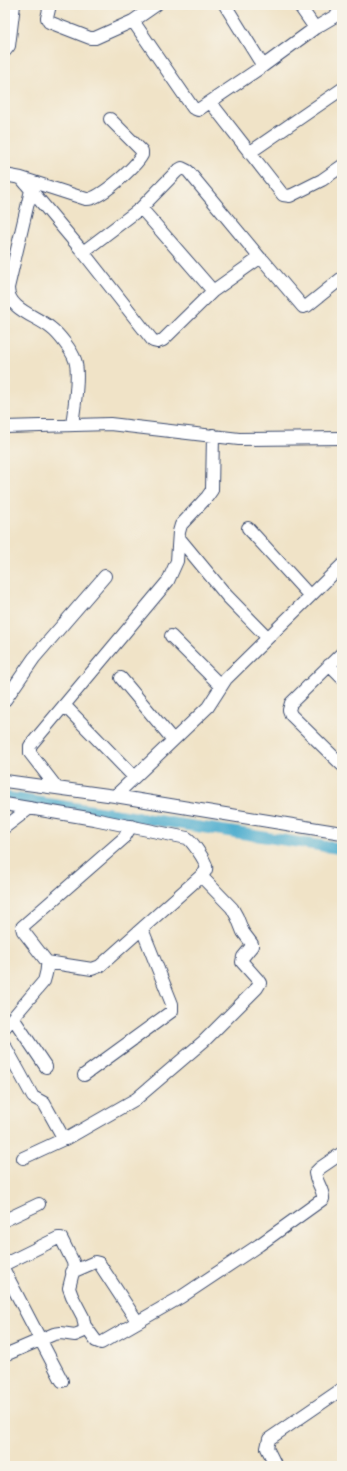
<svg xmlns="http://www.w3.org/2000/svg" width="347" height="1471" viewBox="0 0 347 1471" font-family="Cardo,serif">
<style>
.lines{fill:none;stroke-linecap:round;stroke-linejoin:round}
.canal{stroke:#50aecf;stroke-width:11}
.minor-casing{stroke:#3b4a6e;stroke-width:14}
.minor{stroke:#fff;stroke-width:12}
</style>
<rect width="100%" height="100%" fill="#f7f3e8"/>
<filter id="ink" filterUnits="userSpaceOnUse"><feTurbulence type="fractalNoise" baseFrequency=".025" numOctaves="2"/><feDisplacementMap in="SourceGraphic" scale="8" xChannelSelector="R" yChannelSelector="G"/><feConvolveMatrix kernelMatrix="1 2 1 2 8 2 1 2 1" color-interpolation-filters="sRGB"/></filter>
<filter id="wash" filterUnits="userSpaceOnUse"><feTurbulence type="fractalNoise" baseFrequency=".012" numOctaves="4" result="noise"/><feDisplacementMap in="SourceGraphic" scale="16" xChannelSelector="R" yChannelSelector="G"/><feGaussianBlur stdDeviation="0.9" result="paint"/><feColorMatrix in="noise" values="0 0 0 0 0 0 0 0 0 0 0 0 0 0 0 0 0 1.4 0 .05"/><feComposite in="paint" operator="in"/></filter>
<g filter="url(#wash)">
<rect width="100%" height="100%" fill="#f0e3c7"/>
<g class="lines">
<path class="canal" d="M5 797 342 849"/>
</g>
</g>
<g filter="url(#ink)">
<g class="lines">
<g class="minor-casing">
<path id="minor" d="M50 5 47 18 49 22 90 38H95L133 21 156 5
M225 5 263 66
M299 5 315 28
M133 21 193 108 198 110 263 66 315 28 342 12
M5 51 9 46 14 5
M211 103 283 195 290 196 322 180 342 166
M249 153 342 89
M5 175 21 178 86 199C99 201 136 166 142 155V151L110 119
M21 178 83 252 153 341 157 342 163 340 213 291 258 259 263 260 303 307 307 306 342 278
M31 190 8 288C8 310 37 316 51 328 59 334 72 351 75 360 80 374 74 409 72 425
M141 208 213 291
M83 252 141 208 177 171 182 168 188 171 260 258
M5 427 110 424 239 439 342 438
M248 528 310 596
M179 538 227 596 267 637
M171 636 221 686
M342 653 291 703 289 710 291 715 342 765
M329 665 342 678
M121 678 173 740
M5 700 34 658 105 576
M64 705 134 777
M5 781 115 796 342 833
M57 788 30 753V746L168 581 177 561 179 532 181 525 207 497 212 490 213 435
M115 796 208 707 226 679 342 565
M5 804 94 819 187 838C192 841 205 860 206 866 207 870 205 872 202 875L100 966 92 969 47 962
M5 827 30 808
M13 1018 46 1067
M5 1027 44 981C46 974 48 969 47 962L23 931 22 927 124 838 131 826
M5 1046 33 1097 44 1103 64 1139H66L136 1099 204 1041 257 988 260 983 258 980 242 962 243 957 252 946V944L243 932 237 917 232 908 201 876
M84 1075 172 1011V1004L142 929
M23 1158 64 1139
M5 1220 39 1204
M5 1264 58 1238H61L73 1262 74 1268 69 1288 72 1296 83 1317 85 1328 82 1332 75 1335 61 1333 54 1334 5 1355
M5 1272 62 1381
M72 1272 95 1262 99 1263 137 1321
M85 1326 96 1341 101 1343 181 1297 259 1245 323 1199C324 1190 316 1182 315 1173L320 1168 342 1153
M276 1466 267 1448 269 1439 342 1389"/>
</g>
<use href="#minor" class="minor"/>
</g>
</g>
<rect width="347" height="1471" fill="none" stroke="#f7f3e8" stroke-width="20"/>
</svg>
